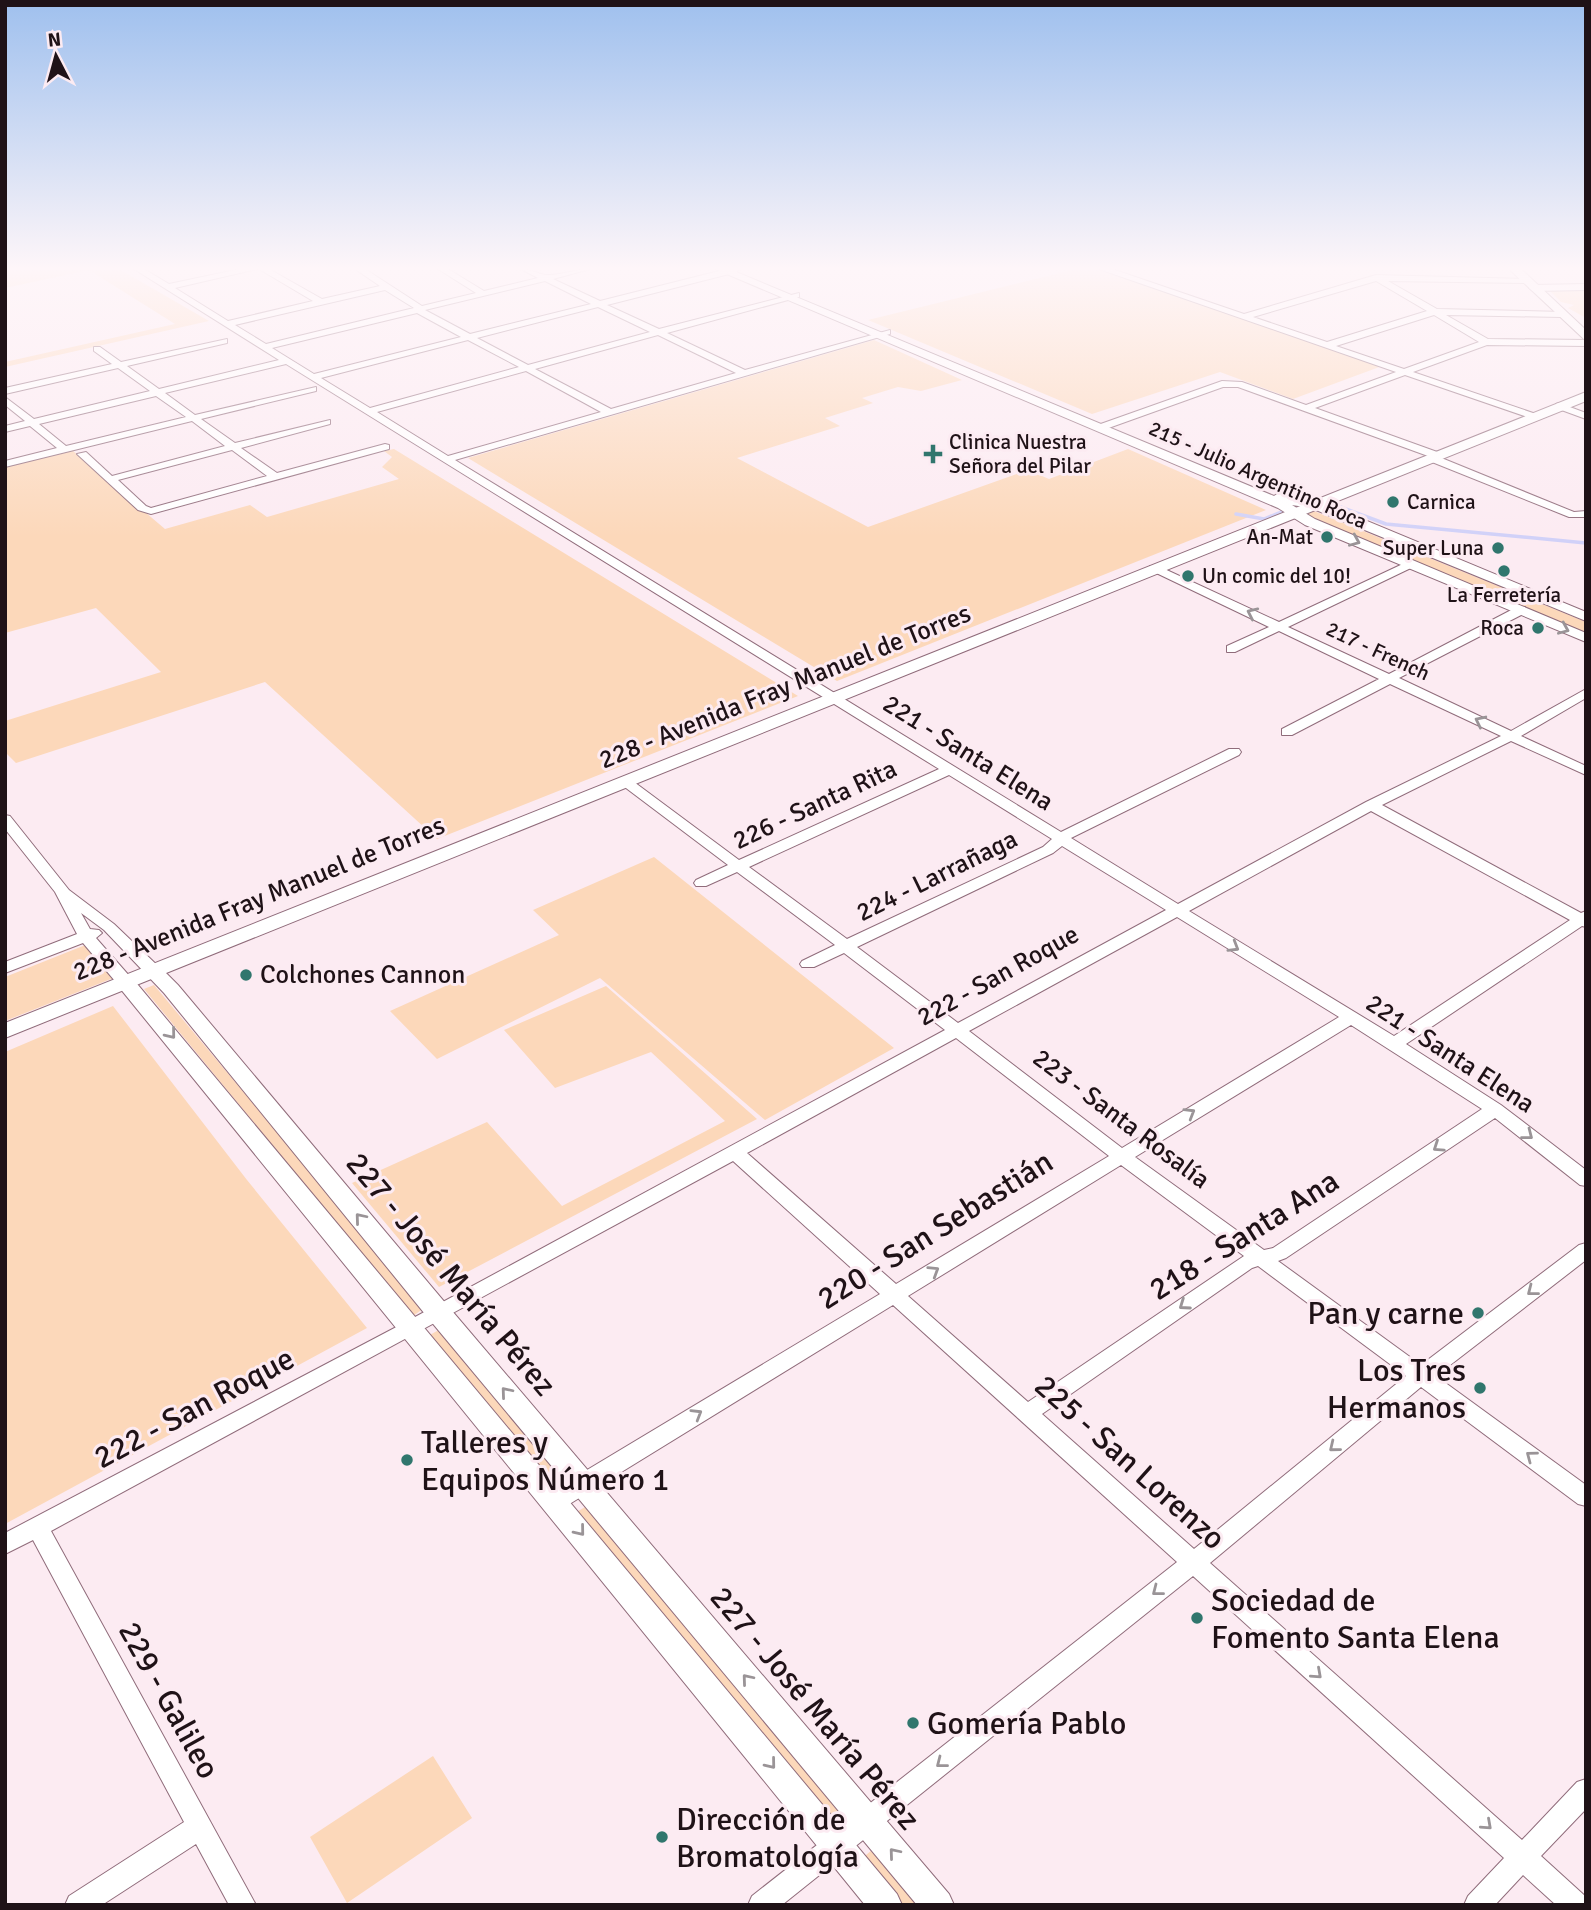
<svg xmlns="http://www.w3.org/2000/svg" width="1591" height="1910" viewBox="0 0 1591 1910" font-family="Signika,sans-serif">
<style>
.green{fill:#fcd8ba}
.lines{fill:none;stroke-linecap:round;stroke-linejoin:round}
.stream{stroke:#d1d1f8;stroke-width:3.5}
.minor-casing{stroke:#906c7b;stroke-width:2}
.tertiary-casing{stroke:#906c7b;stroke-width:2}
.secondary-casing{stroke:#906c7b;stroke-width:2}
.minor{fill:#fff;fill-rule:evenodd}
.tertiary{fill:#fff;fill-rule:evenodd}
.secondary{fill:#fff;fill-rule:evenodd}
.oneway{stroke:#9a9497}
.poi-dot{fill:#30766d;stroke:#fcebf2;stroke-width:2.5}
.labels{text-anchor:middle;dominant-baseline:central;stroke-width:6;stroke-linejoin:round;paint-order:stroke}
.far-poi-label{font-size:21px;fill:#1f1217;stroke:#fcebf2;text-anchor:start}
.far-street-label{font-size:21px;fill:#1f1217;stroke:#fcebf2}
.street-label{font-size:26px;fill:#1f1217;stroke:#fcebf2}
.poi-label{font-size:26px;fill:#1f1217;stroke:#fcebf2;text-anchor:start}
.near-street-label{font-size:32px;fill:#1f1217;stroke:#fcebf2}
.near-poi-label{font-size:32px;fill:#1f1217;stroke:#fcebf2;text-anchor:start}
</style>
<rect width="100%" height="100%" fill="#fcebf2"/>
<path class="green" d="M5 269H119L209 321 5 367V362L175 324 89 270 5 288Z
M1076 269H1098L1382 366 1293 399 1220 372 1092 414 868 320Z
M1549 290H1586V318L1568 308 1574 305 1561 302Z
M874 340 962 380 921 391 898 387 862 398 873 403 825 418 840 426 737 458 868 527 1028 470 1049 479 1128 449 1266 510 837 681 468 458Z
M394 449 798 696 437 839 265 682 16 763 5 752V721L161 672 96 608 5 633V466L72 450 165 529 250 505 267 517 399 479 382 467 392 457 384 451Z
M1314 511 1586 622V636L1310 520 1305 512Z
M654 857 894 1048 765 1120 600 978 437 1059 390 1011 559 935 533 910Z
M98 940 126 973 5 1021V977Z
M154 985 424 1308 413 1316 144 989Z
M606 986 757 1119 439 1287 352 1183 487 1122 562 1206 725 1121 651 1052 555 1088 504 1030Z
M113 1006 247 1180 367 1328 5 1524V1052Z
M444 1327 570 1480 554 1489 428 1336Z
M590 1504 846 1810 828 1824 575 1513Z
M433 1756 472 1818 347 1903 310 1837Z
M878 1845 928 1905H897L860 1860Z"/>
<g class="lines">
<path class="stream" d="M1330 503 1386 524 1586 543
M1236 514 1264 519 1286 510"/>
<g class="minor-casing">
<path id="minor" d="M134 269H144L169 284 240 269H257L175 288 228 321 313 301 259 269H269L322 299 380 286 355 269H365L422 306 476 293 438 269H448L484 291 538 278 521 269C532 269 541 276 549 275 563 275 576 269 590 269L553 279 600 301 727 269H738L737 272 607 305 659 329 799 293V297L667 333 745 370 890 330V334L455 460 1061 832 1229 749H1239L1241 752 1239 755 1071 838 1178 904 1366 802 1501 736 1390 684 1292 735H1282V729L1379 679 1279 631 1235 652H1227V646L1269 627 1150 570V566H1158L1279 622 1407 562H1415V566L1288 627 1389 674 1517 607H1525V613L1399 678 1511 731 1586 689V698L1521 736 1586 766V775L1511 741 1382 805 1581 913 1586 911V927L1582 926 1406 1044 1501 1105 1586 1170V1186L1580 1185 1495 1118 1286 1258 1278 1261 1421 1365 1579 1245 1586 1243V1260L1436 1376 1586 1485V1506L1578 1504 1421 1387 1210 1563 1522 1840 1577 1782 1586 1779V1809L1541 1856 1585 1896 1586 1905H1556L1523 1875 1495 1905H1464L1468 1896 1504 1858 1193 1576 782 1905H748L752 1896 1177 1562 893 1305 563 1508 555 1510 547 1508 544 1501 547 1494 880 1294 733 1161 51 1531 256 1905H229L196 1844 102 1905H65L69 1896 184 1822 33 1540 5 1554V1533L404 1323 945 1030 844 953 814 967H802L800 964 802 961 835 945 737 872 706 886H696L694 883 696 880 728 865 618 782 625 778 630 779 739 860 939 769 286 364 165 393 195 415 316 387V391L201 419 235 443 330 420V424L241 448 277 473 385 444 389 445V449L151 514 138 510 77 454 86 452 112 476 225 446 192 421 5 467V461L57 448 30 426 5 432V426L25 421 5 405V397L34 419 150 391 118 368 5 394V388L112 364 94 351V347H100L121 362 227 339V343L127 366 159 389 279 360ZM545 281 591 304 470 334 425 310ZM385 290 414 308 266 344 235 325ZM598 307 650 332 528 365 477 338ZM417 313 461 337 314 374 272 348ZM658 335 736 373 611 409 535 369ZM468 340 519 367 370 408 321 378ZM526 371 601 412 448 456 377 412ZM156 396 186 417 66 446 39 424ZM232 450 267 476 151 508 146 506 118 480ZM949 775 1052 839 1043 847 847 939 749 867ZM1371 811 1570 920 1394 1036 1189 911ZM1062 846 1166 910 958 1023 857 947 1053 853ZM1177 917 1339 1017 1122 1148 969 1031ZM1351 1025 1482 1109 1273 1248 1264 1250 1135 1157ZM956 1038 1109 1156 896 1284 747 1153ZM1121 1165 1244 1256 1028 1402 908 1296ZM1258 1266 1406 1376 1194 1549 1042 1414 1252 1268Z
M1099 269H1112L1244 314 1376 275 1529 279 1530 281 1526 283 1388 281 1437 309 1564 312V316L1561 317 1446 315 1488 339 1586 340V346L1487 345 1413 372 1536 414V418H1530L1405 375 1315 408 1440 453 1439 457 1574 512 1586 511V517H1569L1427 460 1428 456 1238 387H1223L1103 430H1095V426L1222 381 1242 382 1306 405 1396 372ZM1376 281 1427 311 1327 342 1253 317ZM1434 315 1479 342 1404 369 1336 346Z
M1586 284V290L1533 291 1529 288 1533 285Z
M1559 403 1586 413V419L1556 408V404Z
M5 815 10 816 69 890 114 924 159 967 161 971 159 975H147L104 930 81 913 90 929 99 930 102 933 96 938 132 979 134 983 132 987H120L83 943 5 973V962L77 934 55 892 5 829Z"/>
</g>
<g class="tertiary-casing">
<path id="tertiary" d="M715 269H729L1274 496 1280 492 1319 501 1586 612V621L1311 508 1292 505 1315 519 1586 633V642L1305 525 1278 508Z
M153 965 160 967 178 985 447 1305 949 1894 954 1905H917L429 1319 164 993 143 971 146 967Z
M126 977 133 979 897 1894 902 1905H865L119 987 116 983 119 979Z"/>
</g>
<g class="secondary-casing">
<path id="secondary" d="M1509 269H1521L1586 330V341Z
M1586 392V401L5 1038V1023Z"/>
</g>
<use href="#minor" class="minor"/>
<use href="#tertiary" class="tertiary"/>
<use href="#secondary" class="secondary"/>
</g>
<defs><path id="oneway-chevron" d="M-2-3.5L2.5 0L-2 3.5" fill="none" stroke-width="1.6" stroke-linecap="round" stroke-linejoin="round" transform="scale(1.75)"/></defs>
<g class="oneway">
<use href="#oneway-chevron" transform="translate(1355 541) rotate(23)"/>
<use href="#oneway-chevron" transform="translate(1252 613) rotate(-155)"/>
<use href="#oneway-chevron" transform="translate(1564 629) rotate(23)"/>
<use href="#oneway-chevron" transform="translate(1480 721) rotate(-154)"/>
<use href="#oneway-chevron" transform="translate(1234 947) rotate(31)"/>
<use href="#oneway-chevron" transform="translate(171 1034) rotate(51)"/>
<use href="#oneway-chevron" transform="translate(1190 1113) rotate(-31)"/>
<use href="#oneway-chevron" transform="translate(1528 1135) rotate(38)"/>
<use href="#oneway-chevron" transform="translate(1438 1147) rotate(146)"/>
<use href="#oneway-chevron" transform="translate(360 1218) rotate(-130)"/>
<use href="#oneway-chevron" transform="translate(934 1271) rotate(-32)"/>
<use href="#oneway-chevron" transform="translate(1532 1291) rotate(142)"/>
<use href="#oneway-chevron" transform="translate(1184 1305) rotate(145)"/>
<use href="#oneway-chevron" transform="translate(506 1392) rotate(-130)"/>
<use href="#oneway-chevron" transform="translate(697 1414) rotate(-31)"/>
<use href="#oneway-chevron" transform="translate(1334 1447) rotate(141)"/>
<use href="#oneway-chevron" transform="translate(1531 1456) rotate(-143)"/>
<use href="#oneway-chevron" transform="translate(580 1531) rotate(51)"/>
<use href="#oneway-chevron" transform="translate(1157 1591) rotate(142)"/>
<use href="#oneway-chevron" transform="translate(1317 1674) rotate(42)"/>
<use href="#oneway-chevron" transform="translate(747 1679) rotate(-130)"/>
<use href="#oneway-chevron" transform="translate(941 1763) rotate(142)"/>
<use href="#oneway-chevron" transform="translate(771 1764) rotate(51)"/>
<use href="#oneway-chevron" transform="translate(1487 1825) rotate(42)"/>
<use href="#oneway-chevron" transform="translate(894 1853) rotate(-130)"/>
</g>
<linearGradient id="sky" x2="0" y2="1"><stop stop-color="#9fc0ee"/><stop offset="0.5" stop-color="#fef6f9"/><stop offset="1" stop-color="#fef6f9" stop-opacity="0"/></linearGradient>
<rect width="1591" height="537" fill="url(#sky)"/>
<g class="poi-dot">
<path d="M929.5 443.5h7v7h7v7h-7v7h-7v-7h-7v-7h7z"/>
<circle cx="1393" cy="502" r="7"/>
<circle cx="1327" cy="537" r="7"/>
<circle cx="1498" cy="548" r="7"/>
<circle cx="1504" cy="571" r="7"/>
<circle cx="1188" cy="576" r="7"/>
<circle cx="1538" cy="628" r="7"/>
<circle cx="246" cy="975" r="7"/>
<circle cx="1478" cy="1313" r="7"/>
<circle cx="1480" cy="1388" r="7"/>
<circle cx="407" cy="1460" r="7"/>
<circle cx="1197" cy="1618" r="7"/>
<circle cx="913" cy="1723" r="7"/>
<circle cx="662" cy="1837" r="7"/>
</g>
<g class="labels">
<g class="far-poi-label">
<text x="949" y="442">Clinica Nuestra<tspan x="949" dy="24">Señora del Pilar</tspan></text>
<text x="1407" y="502">Carnica</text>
<text x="1313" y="537" text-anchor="end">An-Mat</text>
<text x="1484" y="548" text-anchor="end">Super Luna</text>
<text x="1202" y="576">Un comic del 10!</text>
<text x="1504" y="595" text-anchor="middle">La Ferretería</text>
<text x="1524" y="628" text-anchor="end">Roca</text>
</g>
<g class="far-street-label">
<text transform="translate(1258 475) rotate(24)">215 - Julio Argentino Roca</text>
<text transform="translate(1378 651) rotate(25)">217 - French</text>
</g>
<g class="street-label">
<text transform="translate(785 687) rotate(-22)">228 - Avenida Fray Manuel de Torres</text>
<text transform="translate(968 753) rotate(32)">221 - Santa Elena</text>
<text transform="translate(815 805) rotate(-25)">226 - Santa Rita</text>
<text transform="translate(937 876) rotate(-26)">224 - Larrañaga</text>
<text transform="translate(259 899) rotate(-22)">228 - Avenida Fray Manuel de Torres</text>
<text transform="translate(998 976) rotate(-29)">222 - San Roque</text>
<text transform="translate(1450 1054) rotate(33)">221 - Santa Elena</text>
<text transform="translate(1121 1119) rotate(37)">223 - Santa Rosalía</text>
</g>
<g class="poi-label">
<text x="260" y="975">Colchones Cannon</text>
</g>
<g class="near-street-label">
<text transform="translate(935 1230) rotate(-32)">220 - San Sebastián</text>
<text transform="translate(1244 1235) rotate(-32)">218 - Santa Ana</text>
<text transform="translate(451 1274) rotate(50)">227 - José María Pérez</text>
<text transform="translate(194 1408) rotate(-28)">222 - San Roque</text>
<text transform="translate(1130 1462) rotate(42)">225 - San Lorenzo</text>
<text transform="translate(169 1700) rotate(61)">229 - Galileo</text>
<text transform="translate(815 1708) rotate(50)">227 - José María Pérez</text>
</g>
<g class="near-poi-label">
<text x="1464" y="1313" text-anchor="end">Pan y carne</text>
<text x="1466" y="1370" text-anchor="end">Los Tres<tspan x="1466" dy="37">Hermanos</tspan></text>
<text x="421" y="1442">Talleres y<tspan x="421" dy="37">Equipos Número 1</tspan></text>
<text x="1211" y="1600">Sociedad de<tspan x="1211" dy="37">Fomento Santa Elena</tspan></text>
<text x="927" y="1723">Gomería Pablo</text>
<text x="676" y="1819">Dirección de<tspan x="676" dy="37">Bromatología</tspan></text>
</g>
</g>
<rect width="1591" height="1910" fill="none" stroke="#1f1217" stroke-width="14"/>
<g transform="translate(56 56) rotate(354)" stroke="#fcebf2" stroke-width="5" paint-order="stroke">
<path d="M0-5L12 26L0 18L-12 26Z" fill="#1f1217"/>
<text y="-10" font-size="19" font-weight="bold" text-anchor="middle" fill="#1f1217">N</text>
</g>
</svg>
